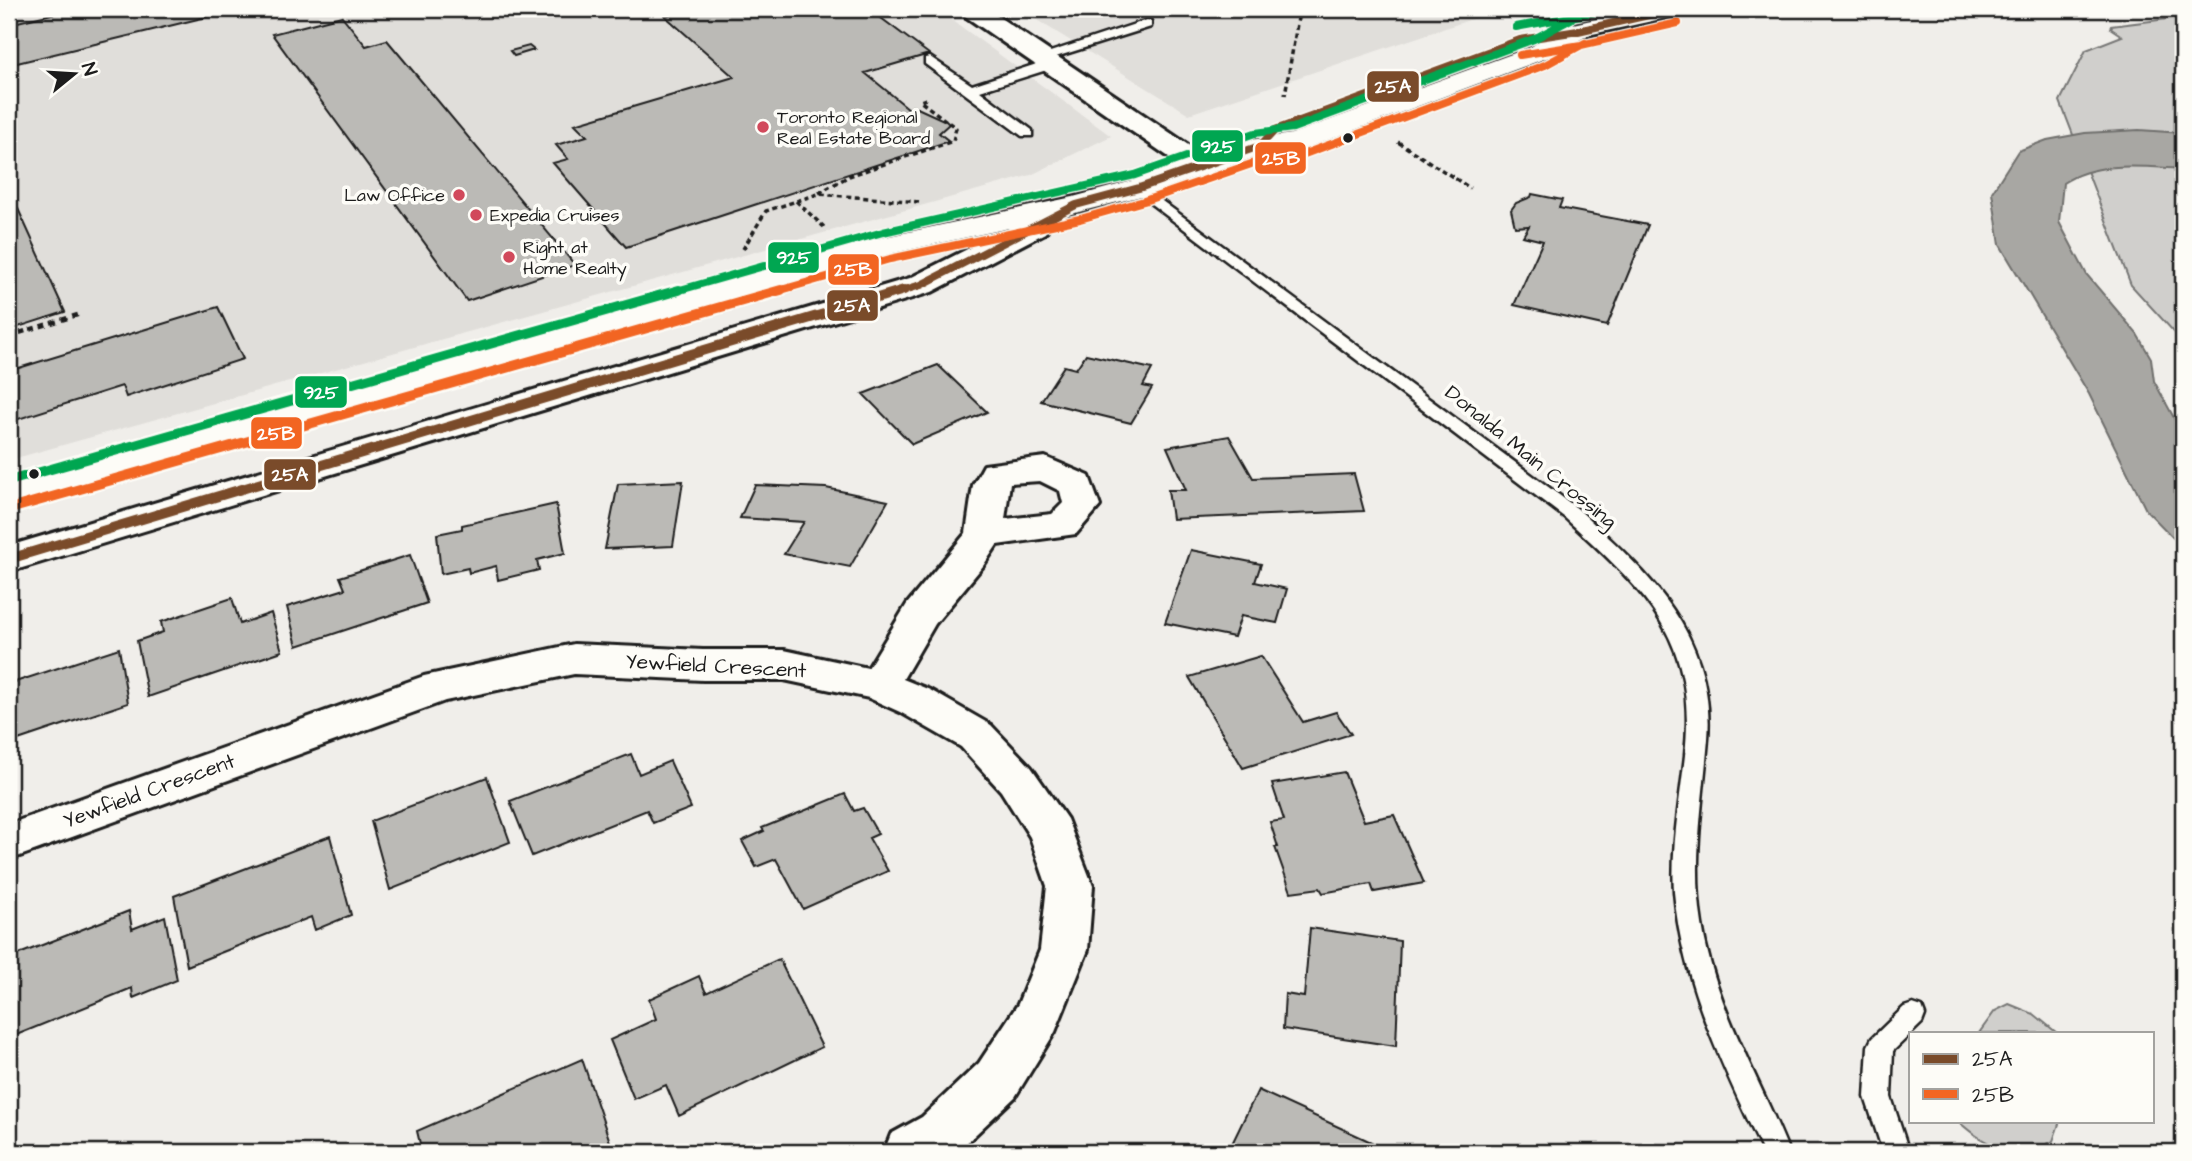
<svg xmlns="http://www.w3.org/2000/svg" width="2192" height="1161" viewBox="0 0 2192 1161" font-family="'Architects Daughter',sans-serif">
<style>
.built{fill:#e0deda}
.green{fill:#d0cfcc;stroke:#767674;stroke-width:2}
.water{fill:#a8a7a3;stroke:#706f6d;stroke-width:2}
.building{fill:#bbbab6;stroke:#1c1c1c;stroke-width:2}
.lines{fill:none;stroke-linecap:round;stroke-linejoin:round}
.service-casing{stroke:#1c1c1c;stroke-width:5}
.minor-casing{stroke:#1c1c1c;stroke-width:6}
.secondary-casing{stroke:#1c1c1c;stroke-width:6}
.path-far1{stroke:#1c1c1c;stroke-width:3.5;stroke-dasharray:5 3.5;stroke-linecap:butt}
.path{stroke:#1c1c1c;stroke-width:4.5;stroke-dasharray:6 5;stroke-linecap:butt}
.service{fill:#fdfcf7;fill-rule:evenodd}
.minor{fill:#fdfcf7;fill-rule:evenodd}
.secondary{fill:#fdfcf7;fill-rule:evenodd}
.bus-1-far1-casing{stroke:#fdfcf7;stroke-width:11}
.bus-1-casing{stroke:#fdfcf7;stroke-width:15}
.bus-2-far1-casing{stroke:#fdfcf7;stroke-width:11}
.bus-2-casing{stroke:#fdfcf7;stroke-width:15}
.bus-3-far1-casing{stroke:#fdfcf7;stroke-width:11}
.bus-3-casing{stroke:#fdfcf7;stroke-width:15}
.bus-1-far1{stroke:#7a4b2a;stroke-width:8}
.bus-1{stroke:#7a4b2a;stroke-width:10}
.bus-2-far1{stroke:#f26522;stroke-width:8}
.bus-2{stroke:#f26522;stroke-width:10}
.bus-3-far1{stroke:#00a651;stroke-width:8}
.bus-3{stroke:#00a651;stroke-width:10}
.poi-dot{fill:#d1495b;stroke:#fdfcf7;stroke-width:2.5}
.bus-dot{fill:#1c1c1c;stroke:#fdfcf7;stroke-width:2.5}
.labels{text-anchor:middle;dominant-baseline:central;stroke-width:7;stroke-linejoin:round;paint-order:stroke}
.far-poi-label{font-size:18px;fill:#1c1c1c;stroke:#fdfcf7;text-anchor:start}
.street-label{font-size:21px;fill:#1c1c1c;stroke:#fdfcf7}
.line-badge{stroke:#fdfcf7;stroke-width:2.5}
.badge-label{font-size:19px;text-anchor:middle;font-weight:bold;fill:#fff}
</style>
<rect width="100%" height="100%" fill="#f0eeea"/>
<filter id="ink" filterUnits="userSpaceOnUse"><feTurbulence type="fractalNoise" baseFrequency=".0143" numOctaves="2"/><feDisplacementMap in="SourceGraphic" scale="14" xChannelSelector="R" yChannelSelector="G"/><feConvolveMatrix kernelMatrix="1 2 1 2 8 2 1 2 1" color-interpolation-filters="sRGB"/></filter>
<g filter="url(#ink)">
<path class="built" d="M9 9H937L1111 136 1031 175 9 460Z
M1019 9H1502L1189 114Z"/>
<path class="green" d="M2183 13V342L2131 285 2060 101 2086 50 2122 36 2110 28 2111 26 2167 19Z
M2009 1004 2034 1014 2057 1033H1979L1995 1011Z
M1958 1121H2060L2053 1141C2017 1161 1986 1147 1958 1121Z"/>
<path class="water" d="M2139 130 2183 133V169C2144 167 2097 160 2063 183L2059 222 2087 275 2137 334 2151 358 2154 381 2180 429 2183 449V548L2146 510 2089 394 2000 245 1992 192 2018 151 2047 140 2085 133Z"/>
<path class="building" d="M73 9H239L9 65V31L12 30 9 24Z
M694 9H869L929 54 865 73 909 109 913 106 946 121 949 124 939 133 949 141 626 247 553 163 568 159 556 145 587 136 575 124 734 77 665 16Z
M342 16 366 46 387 40 575 265 467 301 272 34Z
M529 46 534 50 514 56 510 51Z
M9 189 65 312 9 330Z
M1532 194 1562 200 1559 208 1648 225 1607 326 1514 305 1543 241 1523 236 1529 226 1515 227 1511 210 1516 203 1531 197Z
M218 307 243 359 126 397 122 386 9 422V371Z
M1086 354 1152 369 1143 386 1152 388 1131 423 1041 401 1064 366 1076 369Z
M938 365 987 412 912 444 863 394Z
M1229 436 1253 478 1354 474 1364 511 1172 519 1168 490H1186L1167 447Z
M683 481 673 546 605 549 618 484Z
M755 485 826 488 888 501 850 567 784 554 804 522 740 518Z
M556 504 565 553 537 560 539 570 498 580 496 566 469 573 468 568 441 574 437 534 462 529V525Z
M1191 550 1261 564 1255 582 1287 589 1277 623 1241 616 1234 637 1165 623Z
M410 555 427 603 297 646 287 607 345 589 340 577Z
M232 598 240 624 271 613 282 651 148 697 137 641 163 632 161 622Z
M119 648 128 703 9 743V684Z
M1261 656 1303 722 1336 712 1351 734 1243 768 1189 677Z
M631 754 639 774 670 761 691 808 653 823 647 810 532 856 510 801Z
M1344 772 1364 821 1394 815 1424 883 1374 892 1371 884 1323 893 1320 888 1291 892 1275 847H1278L1270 822 1284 820 1272 784Z
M487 777 510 842 390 890 371 821Z
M845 794 854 811 863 808 878 834 869 838 888 871 803 909 776 859 756 867 742 841 764 831 762 828Z
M330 836 351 915 315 930 311 917 187 966 174 896Z
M129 911 132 929 165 916 177 980 133 998 132 988 9 1038V958Z
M1310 928 1400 941 1396 1046 1283 1029 1285 994 1304 997Z
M779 959 822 1047 679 1116 666 1085 634 1099 610 1040 656 1019 649 999 699 976 706 993Z
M582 1059 610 1142 587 1152H422L417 1131Z
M1258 1090 1393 1152H1228Z"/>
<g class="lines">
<g class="service-casing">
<path id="service" d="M1147 20 1151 21V27L1046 60H1036L1035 57Z
M930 57 972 85 1046 61H1056V67L980 91 1032 130V136H1022L925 64V58Z
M1139 184 1578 509C1649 574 1716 634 1708 739 1703 801 1692 862 1702 924 1715 1007 1759 1076 1789 1152H1763C1724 1069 1682 985 1674 892 1671 847 1680 800 1685 755 1698 637 1645 592 1564 517L1134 191 1132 188 1134 185Z
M1913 1004 1922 1007 1925 1015 1922 1023 1893 1051 1891 1097 1909 1152H1883L1865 1097 1868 1046 1872 1038 1904 1007Z"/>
</g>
<g class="minor-casing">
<path id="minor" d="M959 9H987L1212 161 1216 167 1212 173 1202 175 1192 173 962 14Z
M1045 457 1089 476 1100 506 1076 534 997 545 983 566 935 624 903 679 930 690 991 725 1031 767 1067 819 1093 886 1088 950 1055 1032 1015 1097 957 1152H884L891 1134 922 1117 979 1063 1018 1004 1040 950 1047 886 1030 837 1001 791 961 747 900 712 869 698 784 680H703L574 674 445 701 9 860V824L424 676 574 644 703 650H784L868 668 907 604 966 533 973 485 984 465ZM1040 481 1060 491 1063 503 1052 514 1005 519 1010 483Z"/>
</g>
<g class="secondary-casing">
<path id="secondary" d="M1642 9H1687L1684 14 1588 35 1549 57 1306 148 1264 154 1149 194 1044 221 1049 227 1045 233 932 292 9 572V546L910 278 1009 228 893 253 9 507V483L876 239 1073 197 1129 182 1250 140 1292 134 1531 47 1544 39 1542 35 1545 30Z"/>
</g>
<path class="path-far1" d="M1282 9 1298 18 1285 95
M1175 15 1194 9
M1398 142 1470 188
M9 156 14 155
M819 193 849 176 953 141 956 128 920 101 929 98
M796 201 824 227
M743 249 766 211 818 194 920 202"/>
<path class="path" d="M9 336 81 314"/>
<use href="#service" class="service"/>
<use href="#minor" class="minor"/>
<use href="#secondary" class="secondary"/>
<g class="bus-1-far1-casing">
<path id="bus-1-far1" d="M898 292 921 285 1076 205 1139 188 1260 146 1275 130 1520 40 1578 31 1675 9"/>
</g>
<g class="bus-1-casing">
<path id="bus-1" d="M9 559 904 290"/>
</g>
<g class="bus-2-far1-casing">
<path id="bus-2-far1" d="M1520 55 1581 45 1678 23
M774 292 890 259 1080 219 1144 201 1263 160 1299 156 1545 65 1585 43"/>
</g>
<g class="bus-2-casing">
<path id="bus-2" d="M13 508 781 290"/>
</g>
<g class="bus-3-far1-casing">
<path id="bus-3-far1" d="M1516 27 1613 9
M673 292 883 232 1135 175 1255 133 1293 128 1534 39 1571 19"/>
</g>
<g class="bus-3-casing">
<path id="bus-3" d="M9 481 679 290"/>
</g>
<use href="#bus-1-far1" class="bus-1-far1"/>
<use href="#bus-1" class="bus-1"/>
<use href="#bus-2-far1" class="bus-2-far1"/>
<use href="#bus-2" class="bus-2"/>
<use href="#bus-3-far1" class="bus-3-far1"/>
<use href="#bus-3" class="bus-3"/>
</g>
</g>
<g class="poi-dot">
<circle cx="763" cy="127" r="7"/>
<circle cx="459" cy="195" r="7"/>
<circle cx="476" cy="215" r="7"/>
<circle cx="509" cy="257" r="7"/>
</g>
<g class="bus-dot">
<circle cx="1348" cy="138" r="6"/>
<circle cx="34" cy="474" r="6"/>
</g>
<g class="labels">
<g class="far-poi-label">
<text x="777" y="117">Toronto Regional<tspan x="777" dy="21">Real Estate Board</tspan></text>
<text x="445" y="195" text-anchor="end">Law Office</text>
<text x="490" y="215">Expedia Cruises</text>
<text x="523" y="247">Right at<tspan x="523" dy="21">Home Realty</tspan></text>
</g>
<g class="street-label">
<text transform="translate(1531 457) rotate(39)">Donalda Main Crossing</text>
<text transform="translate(716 666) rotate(3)">Yewfield Crescent</text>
<text transform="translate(149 791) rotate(-20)">Yewfield Crescent</text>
</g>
</g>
<g class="line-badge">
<rect x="1366" y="70" width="54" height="33" rx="7" fill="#7a4b2a"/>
<rect x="1191" y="129" width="53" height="34" rx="7" fill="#00a651"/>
<rect x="1254" y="141" width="53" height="34" rx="7" fill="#f26522"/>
<rect x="767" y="241" width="53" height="33" rx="7" fill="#00a651"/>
<rect x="827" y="253" width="53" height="33" rx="7" fill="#f26522"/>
<rect x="826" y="289" width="53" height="33" rx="7" fill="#7a4b2a"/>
<rect x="294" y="375" width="54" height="34" rx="7" fill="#00a651"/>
<rect x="250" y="416" width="53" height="34" rx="7" fill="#f26522"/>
<rect x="263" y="458" width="54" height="33" rx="7" fill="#7a4b2a"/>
</g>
<g class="badge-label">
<text x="1393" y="93">25A</text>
<text x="1218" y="153">925</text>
<text x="1281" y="165">25B</text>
<text x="794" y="264">925</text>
<text x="853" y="276">25B</text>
<text x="852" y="312">25A</text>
<text x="321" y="399">925</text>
<text x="276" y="440">25B</text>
<text x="290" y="481">25A</text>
</g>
<rect width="2192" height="1161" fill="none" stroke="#fdfcf7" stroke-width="35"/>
<rect x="18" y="18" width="2157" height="1126" fill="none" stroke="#1c1c1c" stroke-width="2.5" filter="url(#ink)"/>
<rect x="1909" y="1032" width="245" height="91" fill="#fdfcf7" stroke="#a3a29f" stroke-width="2"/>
<rect x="1923" y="1054" width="35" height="10" fill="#7a4b2a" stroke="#a3a29f" stroke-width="2"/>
<text x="1972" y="1066" font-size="21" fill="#1c1c1c">25A</text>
<rect x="1923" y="1089" width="35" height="10" fill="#f26522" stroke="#a3a29f" stroke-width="2"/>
<text x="1972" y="1102" font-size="21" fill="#1c1c1c">25B</text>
<g transform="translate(74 74) rotate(72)" stroke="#fdfcf7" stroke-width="5" paint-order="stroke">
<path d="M0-5L12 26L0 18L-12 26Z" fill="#1c1c1c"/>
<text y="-10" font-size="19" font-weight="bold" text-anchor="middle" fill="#1c1c1c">N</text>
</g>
</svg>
